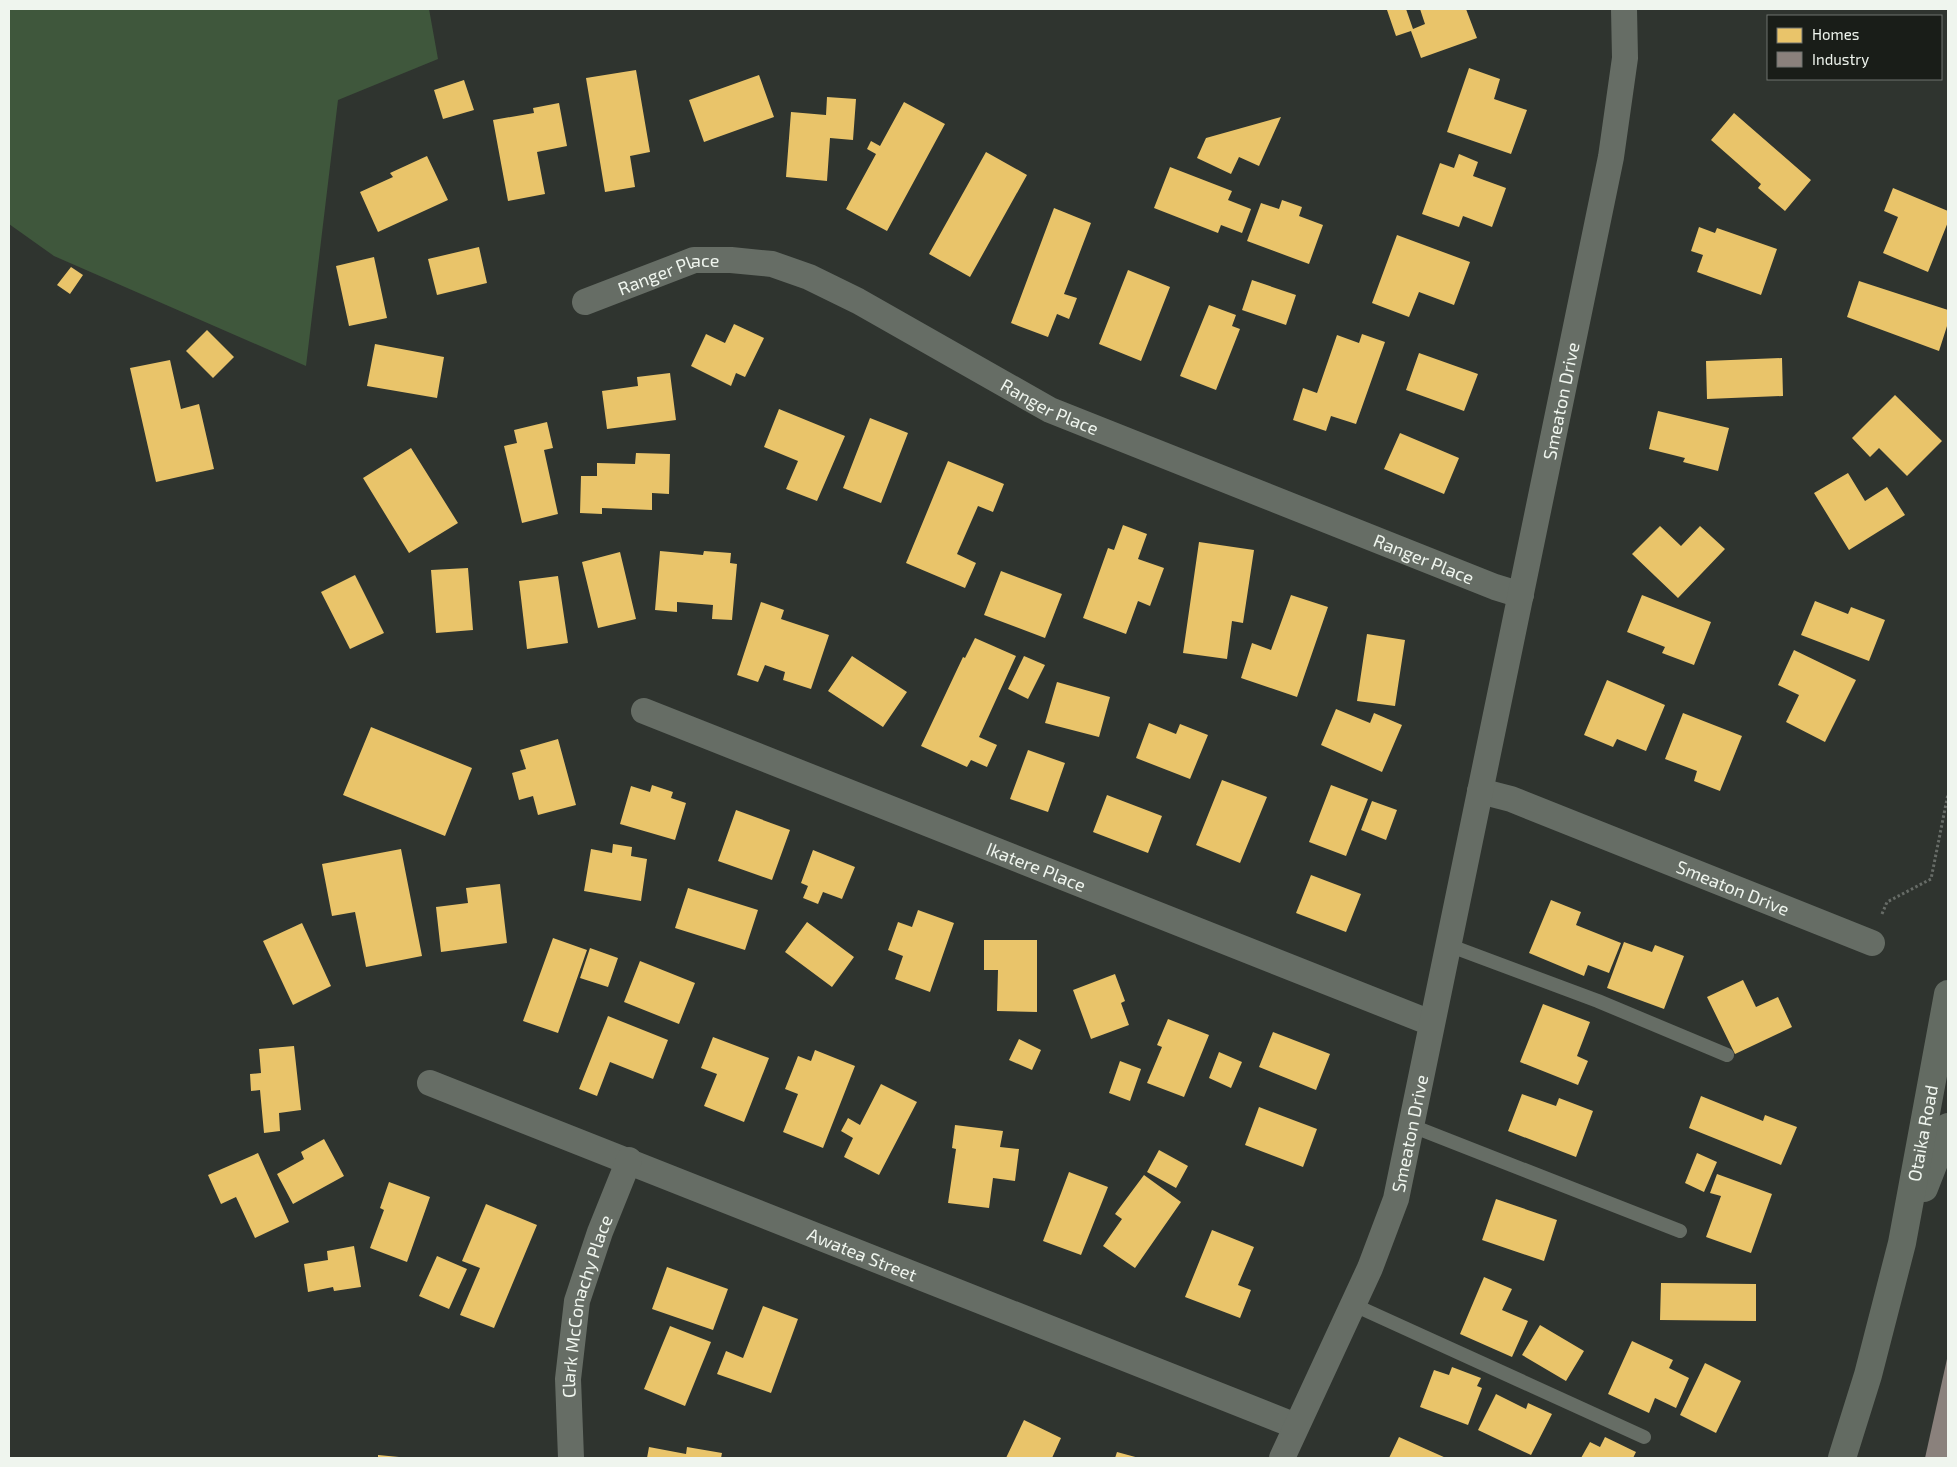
<svg xmlns="http://www.w3.org/2000/svg" width="1957" height="1467" viewBox="0 0 1957 1467" font-family="'Exo 2',sans-serif">
<style>
.green{fill:#3f573c}
.homes{fill:#e9c46a}
.industry{fill:#8a817c}
.lines{fill:none;stroke-linecap:round;stroke-linejoin:round}
.path{stroke:#676c67;stroke-width:3;stroke-dasharray:2.5 2.5;stroke-linecap:butt}
.service{stroke:#666d65;stroke-width:14}
.minor{stroke:#666d65;stroke-width:26}
.trunk{stroke:#636b62;stroke-width:28}
.labels{text-anchor:middle;dominant-baseline:central;stroke-width:5;stroke-linejoin:round;paint-order:stroke}
.street-label{font-size:18px;fill:#eff5ee;stroke:#191d18}
</style>
<rect width="100%" height="100%" fill="#2f342f"/>
<path class="green" d="M9 9H429L438 59 338 100 306 366 54 256 9 224Z"/>
<path class="homes" d="M1390 9H1406L1413 29 1425 24 1420 9H1466L1477 38 1421 58 1411 31 1396 36 1387 10Z
M1469 68 1500 79 1494 99 1527 110 1511 154 1447 132Z
M636 70 650 152 630 156 635 187 605 192 586 78Z
M759 75 774 117 704 142 689 100Z
M464 80 474 110 443 119 434 90Z
M827 97 856 99 853 140 830 138 827 181 786 177 791 112 826 115Z
M904 102 945 124 887 231 846 209 876 154 867 149 871 141 880 146Z
M559 103 567 146 537 152 545 194 508 201 493 120 534 113 533 108Z
M1734 113 1811 180 1785 211 1758 188 1761 184 1711 140Z
M1281 117 1259 166 1239 157 1231 174 1197 158 1206 138Z
M986 152 1027 175 970 277 929 254Z
M1459 154 1478 162 1473 176 1506 188 1492 227 1463 216 1459 227 1422 214 1440 163 1454 168Z
M427 156 448 200 378 232 360 192 393 177 390 173Z
M1170 167 1232 191 1228 200 1251 209 1242 233 1221 225 1218 233 1154 208Z
M1893 188 1948 211V222L1928 272 1883 253 1898 217 1884 211Z
M1282 200 1302 207 1299 216 1323 225 1309 264 1247 241 1261 203 1279 209Z
M1054 208 1091 223 1064 294 1077 298 1069 319 1057 314 1048 337 1011 323Z
M1699 227 1715 233 1717 228 1777 249 1761 295 1697 272 1703 255 1691 251Z
M1397 235 1470 262 1454 305 1419 292 1409 317 1372 303Z
M479 247 487 283 437 295 428 259Z
M374 257 387 318 349 326 336 266Z
M71 267 83 275 70 294 57 285Z
M1128 270 1170 287 1141 361 1099 344Z
M1252 280 1296 295 1286 325 1242 310Z
M1859 281 1948 310V323L1939 351 1847 317Z
M1209 305 1236 315 1232 326 1240 329 1216 390 1180 376Z
M734 324 764 338 745 377 736 373 731 386 691 366 706 334 725 343Z
M207 330 234 357 213 378 186 351Z
M1362 334 1385 342 1356 424 1331 416 1326 431 1293 420 1303 388 1317 393 1337 335 1359 343Z
M375 344 444 357 437 398 367 386Z
M1419 353 1478 374 1464 411 1406 390Z
M1782 358 1783 396 1707 399 1706 361Z
M170 360 181 409 199 404 214 469 156 482 130 368Z
M670 373 676 420 607 429 602 391 638 386 637 377Z
M1895 395 1942 441 1907 476 1879 448 1870 457 1852 438Z
M779 409 845 436 817 501 786 489 798 461 764 447Z
M1658 411 1729 428 1718 471 1683 462 1685 458 1649 449Z
M870 418 908 433 881 503 843 488Z
M547 422 553 448 544 450 558 514 522 523 504 446 517 443 514 430Z
M1400 433 1459 458 1444 494 1384 469Z
M411 448 458 523 409 553 363 478Z
M636 453 670 454 669 494 652 493V510L602 508V514L580 513 581 476H597V463L635 464Z
M948 461 1004 484 993 512 978 506 957 554 976 563 965 588 906 563Z
M1848 473 1865 501 1887 487 1905 515 1849 550 1814 493Z
M1123 525 1147 534 1138 559 1164 568 1150 606 1138 601 1126 634 1083 618 1108 548 1114 550Z
M1660 526 1681 546 1700 526 1725 549 1678 598 1632 554Z
M1199 542 1254 550 1243 623 1232 621 1227 659 1183 653Z
M660 551 703 555 704 551 731 553 730 563 737 564 732 620 712 619 713 605 677 602V612L655 610Z
M620 552 636 619 598 628 582 562Z
M468 568 473 630 436 633 431 570Z
M1001 571 1062 594 1045 638 984 615Z
M355 575 384 633 350 649 321 592Z
M558 576 568 643 527 649 519 581Z
M1291 595 1328 607 1297 697 1241 678 1252 643 1271 650Z
M1642 595 1711 622 1694 665 1662 653 1665 647 1627 632Z
M1815 601 1848 614 1851 607 1885 620 1869 661 1801 635Z
M761 602 784 610 781 619 829 635 811 689 783 680 785 672 765 665 758 682 737 675Z
M1367 634 1405 640 1395 706 1357 701Z
M975 638 1016 656 979 737 997 745 987 767 971 760 967 767 921 746 963 657 965 658Z
M1794 650 1856 680 1825 742 1786 722 1799 695 1778 685Z
M852 656 907 692 883 727 828 691Z
M1024 656 1045 665 1028 699 1008 689Z
M1607 680 1665 705 1646 751 1617 739 1613 747 1584 735Z
M1057 682 1110 697 1099 737 1045 723Z
M1336 709 1370 723 1374 713 1402 725 1382 772 1321 745Z
M1683 713 1742 736 1720 791 1694 781 1697 771 1665 759Z
M1149 723 1176 734 1180 724 1208 735 1190 779 1136 758Z
M371 727 472 768 445 836 343 795Z
M558 739 576 805 538 815 533 796 519 800 512 773 526 769 520 750Z
M1028 750 1065 763 1048 812 1010 799Z
M1222 780 1267 797 1240 863 1196 845Z
M652 785 673 792 671 798 686 803 675 840 620 824 631 786 650 792Z
M1331 785 1368 799 1346 856 1309 842Z
M1107 795 1162 816 1148 853 1093 832Z
M1372 801 1397 810 1386 840 1361 830Z
M736 810 790 830 772 880 718 861Z
M613 844 632 847 631 856 647 859 641 901 584 891 591 849 612 853Z
M401 849 422 956 366 967 355 912 332 916 322 864Z
M813 850 855 867 842 899 823 892 818 904 803 898 808 886 801 883Z
M1311 875 1361 894 1346 932 1296 913Z
M500 884 507 943 441 952 436 907 468 903 466 888Z
M688 888 758 910 745 950 675 928Z
M1551 900 1581 912 1576 925 1621 943 1609 973 1588 965 1584 976 1529 953Z
M918 910 954 923 930 992 895 979 903 956 888 950 898 922 912 927Z
M807 922 854 957 832 987 785 952Z
M302 923 331 986 293 1005 263 941Z
M553 938 587 950 558 1033 523 1021Z
M984 940H1037V1012L997 1011 998 970H984Z
M1624 942 1652 952 1655 945 1684 956 1664 1009 1607 988Z
M590 948 618 958 608 987 580 978Z
M640 961 695 983 679 1024 624 1002Z
M1115 974 1125 1001 1121 1003 1129 1025 1091 1039 1073 990Z
M1743 980 1756 1007 1778 997 1792 1027 1735 1054 1707 997Z
M1543 1004 1590 1022 1577 1056 1588 1061 1578 1085 1520 1062Z
M608 1016 668 1040 653 1079 610 1062 597 1096 579 1089Z
M1168 1019 1209 1035 1184 1097 1147 1083 1162 1047 1157 1045Z
M1273 1032 1330 1054 1316 1090 1259 1067Z
M713 1037 769 1058 744 1122 704 1106 717 1074 701 1068Z
M1019 1039 1041 1050 1032 1070 1009 1060Z
M294 1046 301 1110 279 1113 280 1131 264 1133 260 1090 251 1091 250 1074 261 1073 259 1049Z
M815 1050 855 1066 823 1148 783 1132 798 1094 785 1089 798 1056 811 1061Z
M1219 1052 1242 1062 1231 1088 1209 1078Z
M1120 1061 1141 1069 1130 1101 1109 1093Z
M881 1084 917 1102 879 1175 844 1157 853 1138 841 1131 848 1118 860 1125Z
M1522 1094 1556 1106 1559 1098 1593 1111 1576 1157 1508 1131Z
M1701 1096 1763 1121 1765 1115 1797 1127 1781 1165 1689 1128Z
M1259 1107 1317 1129 1303 1167 1245 1145Z
M955 1125 1003 1131 1000 1147 1019 1149 1015 1181 993 1178 989 1208 948 1203 956 1149 952 1148Z
M324 1139 344 1176 293 1204 277 1174 304 1159 301 1152Z
M1159 1150 1188 1166 1176 1188 1147 1172Z
M258 1153 289 1222 255 1238 236 1197 221 1204 208 1175Z
M1697 1153 1717 1162 1704 1192 1685 1183Z
M1069 1172 1108 1187 1081 1255 1043 1241Z
M1717 1174 1772 1194 1751 1253 1706 1237 1721 1196 1710 1193Z
M1144 1175 1181 1202 1135 1268 1103 1246 1122 1219 1115 1214Z
M389 1182 430 1197 407 1262 370 1248 384 1210 380 1208Z
M1496 1199 1557 1220 1544 1261 1482 1240Z
M486 1204 537 1225 494 1328 460 1315 480 1268 462 1261Z
M1212 1230 1254 1247 1238 1285 1251 1290 1240 1318 1185 1297Z
M354 1246 361 1287 334 1291 333 1287 308 1292 304 1264 328 1260 327 1251Z
M437 1256 467 1269 449 1309 419 1296Z
M667 1267 728 1289 713 1330 652 1309Z
M1484 1277 1512 1289 1502 1310 1528 1321 1512 1357 1460 1334Z
M1661 1283 1756 1284V1321L1660 1320Z
M763 1306 798 1319 771 1393 717 1374 726 1351 743 1358Z
M1540 1325 1584 1351 1566 1381 1522 1355Z
M670 1326 711 1342 685 1406 644 1389Z
M1632 1341 1673 1360 1669 1368 1689 1378 1676 1408 1655 1398 1649 1413 1608 1394Z
M1705 1363 1741 1381 1716 1433 1680 1415Z
M1452 1367 1481 1378 1477 1386 1482 1388 1468 1425 1420 1407 1434 1370 1449 1375Z
M1496 1394 1526 1409 1528 1403 1552 1414 1531 1455 1478 1430Z
M1024 1420 1061 1438 1052 1458H1006Z
M1399 1437 1446 1458H1389Z
M1605 1437 1636 1452 1633 1458H1581L1590 1442 1600 1447Z
M649 1447 686 1454 687 1447 722 1453 721 1458H647Z
M1117 1452 1139 1458H1115Z
M378 1455 399 1457V1458H378Z"/>
<path class="industry" d="M1947 1359 1948 1458H1925Z"/>
<g class="lines">
<path class="path" d="M1882 914 1887 902 1931 879 1948 794"/>
<path class="service" d="M1448 945 1598 1001 1727 1055
M1412 1126 1680 1231
M1354 1305 1644 1437"/>
<g class="minor">
<path id="s1" d="M585 302 694 260H731L772 264 809 277 858 301 1050 410 1495 587 1521 595"/>
<path id="s2" d="M644 711 1431 1023"/>
<path id="s3" d="M1480 791 1511 799 1872 943"/>
<path id="s4" d="M430 1083 1296 1426"/>
<path id="s5" d="M571 1458 568 1379 577 1301 600 1232 629 1160"/>
<path id="s6" d="M1282 1458 1370 1268 1396 1199 1611 157 1625 58 1624 9"/>
</g>
<g class="trunk">
<path d="M1924 1188 1948 1127"/>
<path id="s7" d="M1842 1458 1868 1375 1902 1243 1948 994"/>
</g>
</g>
<g class="labels">
<g class="street-label">
<text stroke="none"><textPath href="#s1" startOffset="89">Ranger Place</textPath></text>
<text stroke="none"><textPath href="#s6" startOffset="1098">Smeaton Drive</textPath></text>
<text stroke="none"><textPath href="#s1" startOffset="508">Ranger Place</textPath></text>
<text stroke="none"><textPath href="#s1" startOffset="912">Ranger Place</textPath></text>
<text stroke="none"><textPath href="#s2" startOffset="422">Ikatere Place</textPath></text>
<text stroke="none"><textPath href="#s3" startOffset="271">Smeaton Drive</textPath></text>
<text stroke="none"><textPath href="#s7" startOffset="335">Otaika Road</textPath></text>
<text stroke="none"><textPath href="#s6" startOffset="350">Smeaton Drive</textPath></text>
<text stroke="none"><textPath href="#s4" startOffset="465">Awatea Street</textPath></text>
<text stroke="none"><textPath href="#s5" startOffset="154">Clark McConachy Place</textPath></text>
</g>
</g>
<rect width="1957" height="1467" fill="none" stroke="#eff5ee" stroke-width="20"/>
<rect x="1767" y="15" width="175" height="65" fill="#191d18" stroke="#6f736e"/>
<rect x="1777" y="28" width="25" height="15" fill="#e9c46a" stroke="#6f736e"/>
<text x="1812" y="40" font-size="15" fill="#eff5ee">Homes</text>
<rect x="1777" y="52" width="25" height="15" fill="#8a817c" stroke="#6f736e"/>
<text x="1812" y="65" font-size="15" fill="#eff5ee">Industry</text>
</svg>
